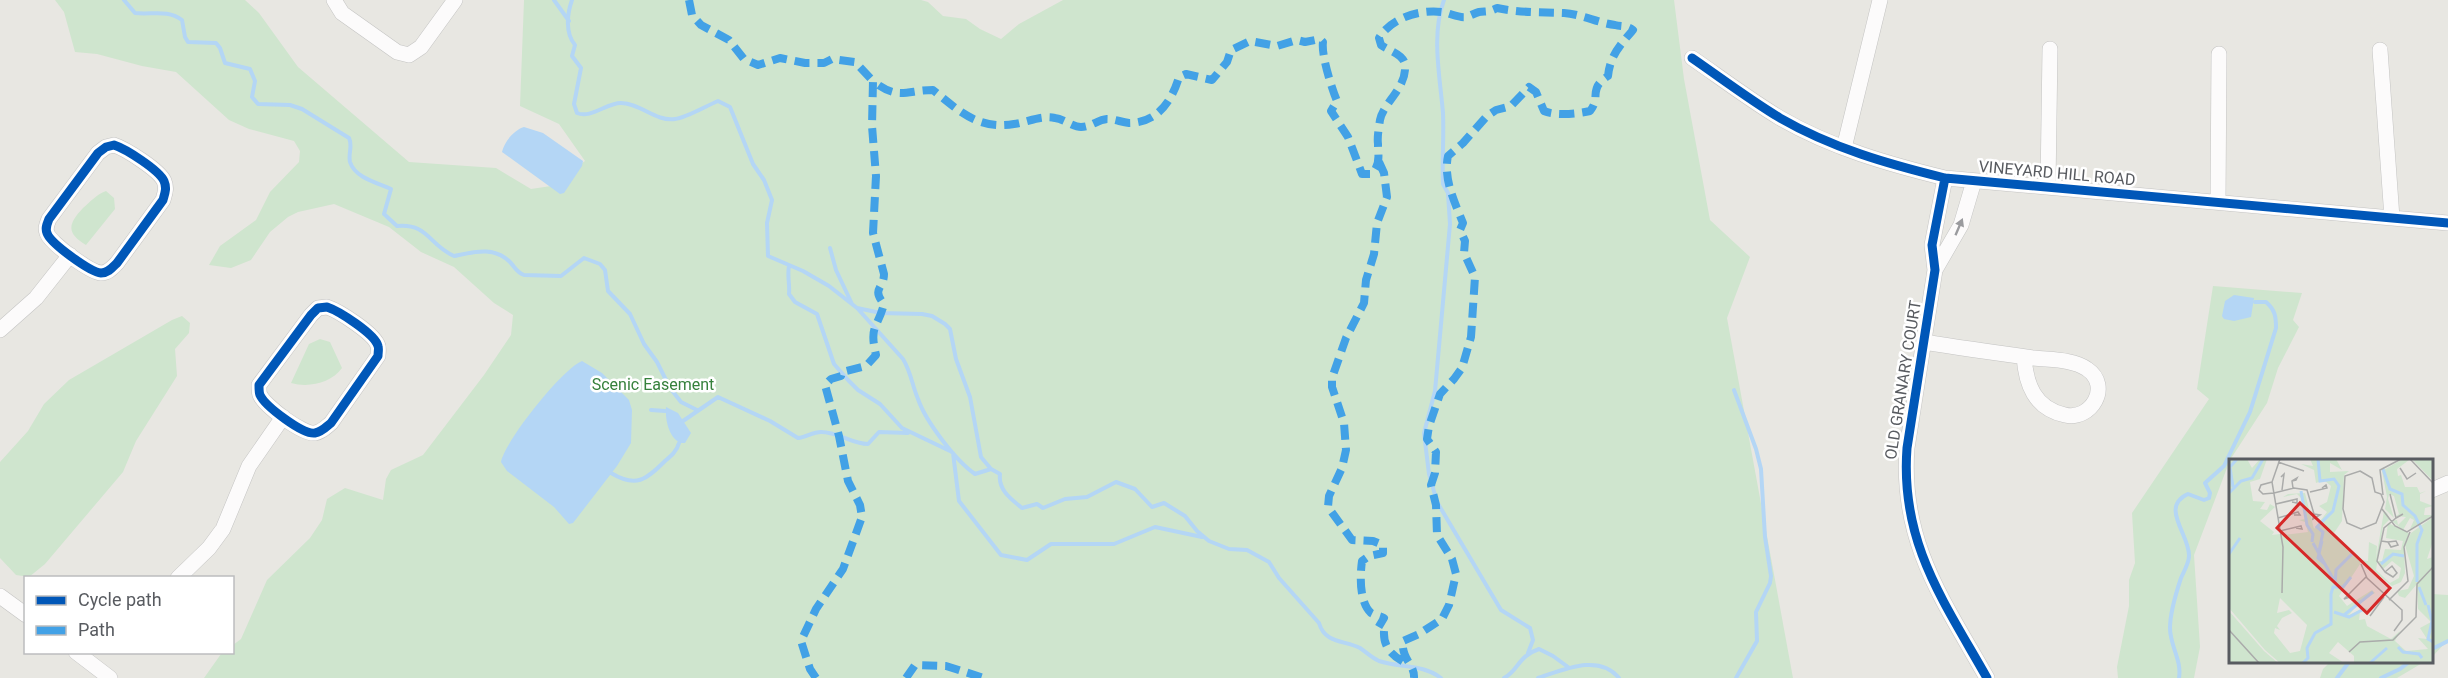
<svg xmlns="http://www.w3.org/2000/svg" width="2448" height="678" viewBox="0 0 2448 678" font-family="Roboto,sans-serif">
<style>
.green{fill:#cfe5ce}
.water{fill:#b4d6f5}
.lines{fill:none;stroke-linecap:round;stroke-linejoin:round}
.stream{stroke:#b4d6f5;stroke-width:4}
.minor-casing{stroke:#c4c4c3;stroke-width:16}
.minor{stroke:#fcfbfb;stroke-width:15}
.quiet{stroke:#42a1e6;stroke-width:8;stroke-dasharray:15 8;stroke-linecap:butt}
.cycleway-casing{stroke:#fff;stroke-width:13}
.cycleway{stroke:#0057b8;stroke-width:9}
.oneway{fill:#9a9b9e}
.labels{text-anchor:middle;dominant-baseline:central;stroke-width:5;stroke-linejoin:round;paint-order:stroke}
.street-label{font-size:16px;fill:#585b60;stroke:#fff}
.park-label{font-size:16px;fill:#36813c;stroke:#fff}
.inset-river{fill:none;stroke:#b4d6f5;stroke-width:3}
.inset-road{fill:none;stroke:#aaabaa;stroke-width:1.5}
.view{fill:#d62828;fill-opacity:0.15;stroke:#d62828;stroke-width:3}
.inset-edge{fill:none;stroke:#585b60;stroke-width:3}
</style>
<rect width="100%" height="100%" fill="#e8e7e2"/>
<path class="green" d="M55 0H245L259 13 298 67 409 162 496 168 531 189 551 186 585 161 559 124 520 106 524 0H921L928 2 943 16 966 19 980 29 1001 39 1019 24 1063 0H1674L1684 79 1710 220 1750 257 1727 318 1793 678H204L221 654 232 652 233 645 241 639 267 580 310 538 322 520 327 499 345 488 383 500 386 479 391 470 423 455 484 375 511 335 513 315 494 303 454 267 421 252 389 227 334 204 298 212 288 217 270 232 251 260 231 268 209 265 220 246 256 220 270 192 299 162 300 151 294 141 249 129 229 120 176 72 142 66 97 54 75 52 64 12Z
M106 191 114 198 115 209 86 245C66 233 68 224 83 208 91 201 96 195 106 191Z
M2213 286 2302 293 2293 320 2299 327 2278 368 2267 403 2230 460 2194 555 2200 647 2194 678H2118L2117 667 2129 606V580L2135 563 2132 513 2209 399 2197 389Z
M182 316 190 323 189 333 175 349 177 376 136 441 123 472 45 564 29 577 16 575 0 558V462L28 431 44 404 69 380 172 320Z
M320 339 330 342 342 368C331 383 309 388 291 383L309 344Z
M2432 594 2448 595V640L2432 657Z
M2330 662H2424L2397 678H2320L2323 669Z"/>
<path class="water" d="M524 127 543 133 583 161 582 166 564 193 560 194 502 152C504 142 514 130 524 127Z
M2234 295 2254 298 2251 317 2234 321 2224 319 2222 316 2225 301Z
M582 361 602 373 629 400 632 410 631 443 617 466 573 523 569 524 554 507 507 471 501 462C505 441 562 369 582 361Z
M666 407 678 413 691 433 685 443H681C669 438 665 420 666 407Z"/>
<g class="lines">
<path class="stream" d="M124 0 135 13C152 15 167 9 182 20L185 37 188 42 216 43 220 48 225 63 250 69 255 81 252 97 258 104 290 105 302 109 349 138C353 146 348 153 350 162 355 178 378 183 391 189L384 214 397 226C428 223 429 245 454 256 474 252 494 246 510 262 515 267 516 272 524 275L561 276 584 258 600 264 605 270 608 291 630 314 644 344 657 362 670 388 681 402 697 410
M554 0 569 21
M572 0C567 14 565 33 575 45L572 56 581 68 574 104 577 113C591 119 606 103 621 103 640 103 656 122 675 119 686 118 706 106 718 101L730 107 753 164 764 180 772 200 767 223 768 256 803 271 829 286 857 308 881 313 922 314 932 316 945 324 950 329 956 359 970 397 981 457 991 469 1000 474C998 490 1011 499 1022 508L1037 504 1043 508 1065 499 1087 497 1116 482 1135 489 1152 507 1164 503 1185 516 1197 531 1209 541 1229 549 1247 550 1269 562 1279 578 1319 623C1325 644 1345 640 1360 648 1366 652 1372 658 1379 661 1400 668 1423 664 1441 678
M1444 0C1431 34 1440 77 1443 113 1444 136 1442 160 1443 184L1448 193 1450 224 1435 391 1424 433 1429 474 1437 502 1501 610 1530 628 1533 640 1528 653
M830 248 836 270 852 304
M789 266C787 276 790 284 789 294L795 302 817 314 834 364 848 380 858 390 880 404 902 428 950 451
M858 309 903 359C911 372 912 385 918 399 926 422 956 461 975 474L991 469
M1734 390 1756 449 1761 469 1765 537 1771 576 1770 583 1756 612 1757 641 1736 678
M651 410 665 411
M683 421 718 397 770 421 798 438C806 437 813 432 821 432 838 432 852 444 868 444L879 432 908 433
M953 453 959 501 1001 555 1027 560 1051 544H1114L1155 527 1202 537
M611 473C636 488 646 480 665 461 671 456 677 451 679 443
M2432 649 2448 641
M1504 678C1518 671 1518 656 1539 649L1553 656 1568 667
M1538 678C1563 670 1599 653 1619 678
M2179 678C2182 660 2170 646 2170 628 2170 612 2176 593 2181 578 2184 571 2189 563 2189 556 2190 535 2159 507 2188 494L2204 500 2209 498 2210 493 2205 483 2224 466 2250 412 2276 328C2276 316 2275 310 2266 302H2255
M2337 678 2349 662
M2381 678 2400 669 2409 662"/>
<g class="minor-casing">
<path id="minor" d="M334 0 342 13 397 52 409 55 421 47 455 0
M2380 50 2392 218
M1692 58C1721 78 1750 100 1780 118 1832 148 1888 164 1945 178L2448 223
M114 145C126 149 159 170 164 181 167 188 165 193 163 200L117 263C112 268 108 273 101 273 90 272 50 243 47 233 45 228 47 224 49 219L98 153 106 147Z
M1844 148 1880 0
M1945 178 1932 245 1935 270 1907 448C1900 542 1943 600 1987 678
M2048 186 2050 49
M2218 202 2219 54
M1935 270 1961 225 1974 181
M327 307C339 311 375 334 378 346 379 348 378 353 378 356L331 423C326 427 322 432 315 433 303 435 265 406 260 395 259 393 259 388 259 385L311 315 318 308Z
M0 330 36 298 70 255
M1924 342C1961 348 1997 353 2034 358 2050 360 2073 359 2087 369 2112 386 2091 421 2065 415 2034 408 2026 384 2024 357
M2432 490 2448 483
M178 578 209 548 223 529 249 466 283 417
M0 596 26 615
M76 652 110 678"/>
</g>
<use href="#minor" class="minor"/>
<path class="quiet" d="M689 0 692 15 701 25 729 40 744 59 758 65 780 58 805 63H824L832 59 855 62 873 81
M1379 162 1384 173 1387 197 1377 223 1374 254 1366 280 1364 303 1346 338 1332 378V387L1344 423 1346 450 1342 468 1329 496 1328 507 1352 540 1373 541 1383 545V553L1369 556 1362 561C1360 575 1359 602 1371 613 1374 615 1380 616 1384 618L1378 628 1384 631C1383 649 1394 657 1409 665
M816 678 810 669 801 641 816 609 843 569 862 517 860 505 848 481 839 436 825 385 831 379 841 376 842 372 866 366 876 355C869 325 877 330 884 304 871 288 884 289 884 274L873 233 876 176 872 126 873 81C898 101 907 90 933 90 959 111 978 130 1014 124 1028 122 1041 115 1055 118 1064 119 1073 127 1081 127 1091 127 1097 120 1107 119 1114 119 1121 122 1129 123 1157 123 1172 101 1179 77L1186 74 1212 80 1227 62 1231 50 1250 41 1277 46 1297 40 1305 42 1320 39 1323 42C1321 55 1332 89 1337 101L1331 111 1348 137 1362 174H1372C1381 163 1378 157 1378 144 1377 137 1379 127 1380 120 1383 103 1407 88 1405 65 1404 54 1389 51 1381 45L1379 38C1391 18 1420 9 1442 12 1450 13 1458 18 1466 17 1470 16 1475 13 1479 12 1487 11 1490 12 1497 8 1520 13 1542 12 1564 13 1581 14 1598 23 1615 25 1622 27 1627 25 1633 30 1620 45 1610 56 1608 76 1587 90 1602 96 1590 111 1578 114 1555 116 1544 111L1536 92 1529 87 1511 106 1496 110 1487 116 1463 143 1448 156C1443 179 1455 203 1463 223L1460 230 1465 241 1464 253 1475 277 1471 337 1462 368 1454 379 1440 394 1429 426 1427 439 1436 452 1435 473 1431 485 1436 505 1437 535 1452 559 1456 574 1449 605 1442 619 1419 634 1403 641C1401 660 1415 664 1414 678
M906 678 915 665 946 666 984 678"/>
<g class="cycleway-casing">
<path id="cycleway" d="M1692 58C1721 78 1750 100 1780 118 1832 148 1888 164 1945 178L2448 223
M114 145C126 149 159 170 164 181 167 188 165 193 163 200L117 263C112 268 108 273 101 273 90 272 50 243 47 233 45 228 47 224 49 219L98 153 106 147Z
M1945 178 1932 245 1935 270 1907 448C1900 542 1943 600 1987 678
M327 307C339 311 375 334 378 346 379 348 378 353 378 356L331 423C326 427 322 432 315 433 303 435 265 406 260 395 259 393 259 388 259 385L311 315 318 308Z"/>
</g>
<use href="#cycleway" class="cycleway"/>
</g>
<defs><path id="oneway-solid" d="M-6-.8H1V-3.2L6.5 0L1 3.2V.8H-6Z" transform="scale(1.5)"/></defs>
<use class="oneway" href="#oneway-solid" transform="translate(1959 227) rotate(-67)"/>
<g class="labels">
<g class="street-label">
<text transform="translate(2057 173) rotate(5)">VINEYARD HILL ROAD</text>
<text transform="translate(1903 380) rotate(-81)">OLD GRANARY COURT</text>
</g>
<g class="park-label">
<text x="653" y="384">Scenic Easement</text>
</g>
</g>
<g transform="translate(2229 459)">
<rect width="204" height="204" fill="#e8e7e2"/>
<path d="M0 0H18L23 9 31 0H38L31 20 21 23 24 42 36 43 31 50 38 51 41 45 46 48 31 62 45 73 43 76 51 75 52 79V73L54 76 79 73 76 63 70 61 77 60 72 39 68 35 54 38 59 35 76 34 85 70 98 53 90 47 98 43 102 27 95 21 87 24 85 11 72 5 84 7 81 0H107L113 11 101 4V13L120 12 115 16 113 62 105 74 102 72 133 101 139 102 140 83 148 87 147 100 155 52 158 54 161 60 154 67 147 111 161 124 170 119 172 109 163 102 154 110 149 102H153L156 90 172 91 174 82 157 79 159 64 180 74 175 88 176 114 172 123 163 127 133 102 110 137 118 147 143 131 146 134 133 140 120 156 134 149 140 150 131 153 130 161 136 160 138 167 162 180 171 172 166 182 177 192 199 190 189 179 198 180 191 169 202 163 189 150 188 125 176 139 170 137 168 132 179 130 185 117 176 86 182 74 204 58V82L198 100 204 98V204H125V197L109 183 100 194 115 204H51L36 191 0 149ZM51 139 78 166 71 192 61 194 45 174 46 169 51 171 48 167 53 159 63 154 60 151 48 154ZM174 0 180 1 168 10 169 17 172 16 176 28H188L191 34 197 32 191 35V42L204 47 196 49 195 56H204L181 70 185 61 181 59 174 71 163 62 168 61 169 66 177 58 167 57 170 55 165 37 160 35 159 40 165 59 156 50 158 38 153 12ZM183 0H204V22ZM0 152 35 192 49 204H0Z" fill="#cfe5ce" fill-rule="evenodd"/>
<path class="inset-river" d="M89 0 91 22 105 20 110 27 104 52 88 68 94 73 90 92M154 10 161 30 173 35 174 46 186 57 193 71 188 85V123M4 28 1 8 8 0M72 32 78 66 84 75 83 83M0 34 12 22 23 19 34 0M93 82 89 99 96 105M84 84 106 123M0 95 11 79M152 105 164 95 175 97M106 126 107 111 124 94M104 128H114L122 118M190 128 197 146M199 146 203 162 199 180 204 183M105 153 120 158 135 150M115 156 144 133M169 188 174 193 190 195 193 199M74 204 79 199 78 189 86 174 102 165V135L104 128H110M141 204 158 189"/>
<path class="inset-road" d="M51 0 43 23 54 88 53 134M181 0 204 24M49 3 75 12M171 9 178 20 187 14M131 12 143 19 146 33 152 35 155 43 147 64 132 70 118 64 114 50 116 17ZM52 18 55 15 53 31M63 22 68 19 67 21 63 22 64 29M43 23 32 26 30 31 34 35 45 34M81 33 98 29 97 26 93 29M45 34 65 29 78 31 85 55 91 56 84 60 85 55M161 35 167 59 174 55M154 36 151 11 172 0M47 45 68 40V44L63 43M153 50 166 67 178 73 204 57M49 59 69 53 71 56H65M51 72 72 67 73 70 67 69M152 82 159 83 162 88 169 86 167 82 159 83M132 105 138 119 173 151V161L165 172M156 113 164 118 168 114 163 107 156 113 148 102 155 69 167 59M121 138 115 140 137 118M160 141 179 122 175 88 181 73M141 157 155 138M0 171 30 204M120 193 131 183 164 181 187 158 188 125 204 108"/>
<path class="view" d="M71 44 161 129 138 154 48 69Z"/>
<rect width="204" height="204" class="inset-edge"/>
</g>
<rect x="24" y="576" width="210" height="78" fill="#ffffff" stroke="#bcbdbf" stroke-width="1.5"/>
<rect x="36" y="596" width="30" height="9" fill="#0057b8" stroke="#bcbdbf" stroke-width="1.5"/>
<text x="78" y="606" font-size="18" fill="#585b60">Cycle path</text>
<rect x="36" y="626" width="30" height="9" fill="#42a1e6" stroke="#bcbdbf" stroke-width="1.5"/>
<text x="78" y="636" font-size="18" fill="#585b60">Path</text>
</svg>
